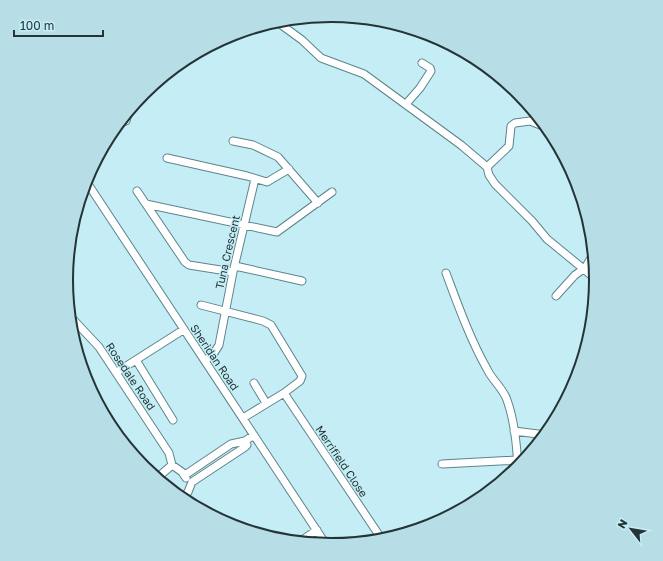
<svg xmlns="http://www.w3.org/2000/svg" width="663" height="561" viewBox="0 0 663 561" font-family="'Golos Text',sans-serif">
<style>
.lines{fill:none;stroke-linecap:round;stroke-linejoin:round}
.minor-casing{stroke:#5e848b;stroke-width:9}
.minor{stroke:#fff;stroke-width:7}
.labels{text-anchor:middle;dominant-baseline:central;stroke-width:3;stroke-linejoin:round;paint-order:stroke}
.street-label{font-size:11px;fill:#243437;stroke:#c4edf5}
.rim{fill:none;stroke:#243437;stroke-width:2}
</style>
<rect width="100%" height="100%" fill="#c4edf5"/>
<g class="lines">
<g class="minor-casing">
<path id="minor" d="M276 21 302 40 321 58 364 74 461 145 487 167 489 175 495 184 532 221 547 239 597 280
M406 104 420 88 431 71 430 68 422 63
M119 123 126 121 129 111
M233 141 253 145 278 157 318 203
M102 153 104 145
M167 158 247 176 267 182 289 169
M487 167 509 146 511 126 515 123 530 121 548 128
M86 181 327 546
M137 191 185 262 189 265 233 272
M146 204 277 232 332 192
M235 266 302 281
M446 273C458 305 470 339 487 369 492 380 503 388 507 400 515 422 517 446 518 469
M556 296 575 275 585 268 594 253
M201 305 263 321 271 325 302 376 300 381 284 393 383 541
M69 315 99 347 169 453 172 465 156 479
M136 360 173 420
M205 361 214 353 219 345 233 272 255 179
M117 372 183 330
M254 383 266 403
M243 418 284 393
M514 431 546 435
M442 464 517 460
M172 465 182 472 186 478
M185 475 231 444 245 441 254 435
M181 499 188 492 192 482 245 447 247 445 245 441
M298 543 317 530"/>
</g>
<use href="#minor" class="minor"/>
</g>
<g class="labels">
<g class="street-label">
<text transform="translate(227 252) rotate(-77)">Tuna Crescent</text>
<text transform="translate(215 357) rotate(56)">Sheridan Road</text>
<text transform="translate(131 376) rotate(56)">Rosedale Road</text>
<text transform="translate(342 461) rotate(56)">Merrifield Close</text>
</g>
</g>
<path d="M0 0H663V561H0ZM73 280a258 258 0 1 1 516 0a258 258 0 1 1-516 0Z" fill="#b7dee6" fill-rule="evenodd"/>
<path class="rim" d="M73 280a258 258 0 1 1 516 0a258 258 0 1 1-516 0Z"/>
<g transform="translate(631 529) rotate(301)" stroke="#c4edf5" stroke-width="3" paint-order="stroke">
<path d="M0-3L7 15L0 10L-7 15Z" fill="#243437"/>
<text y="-6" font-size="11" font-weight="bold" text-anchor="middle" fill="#243437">N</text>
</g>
<path d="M14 30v6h89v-6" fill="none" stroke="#243437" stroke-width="2"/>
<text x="20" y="30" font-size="12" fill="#243437" stroke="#c4edf5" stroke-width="3" paint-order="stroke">100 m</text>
</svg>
